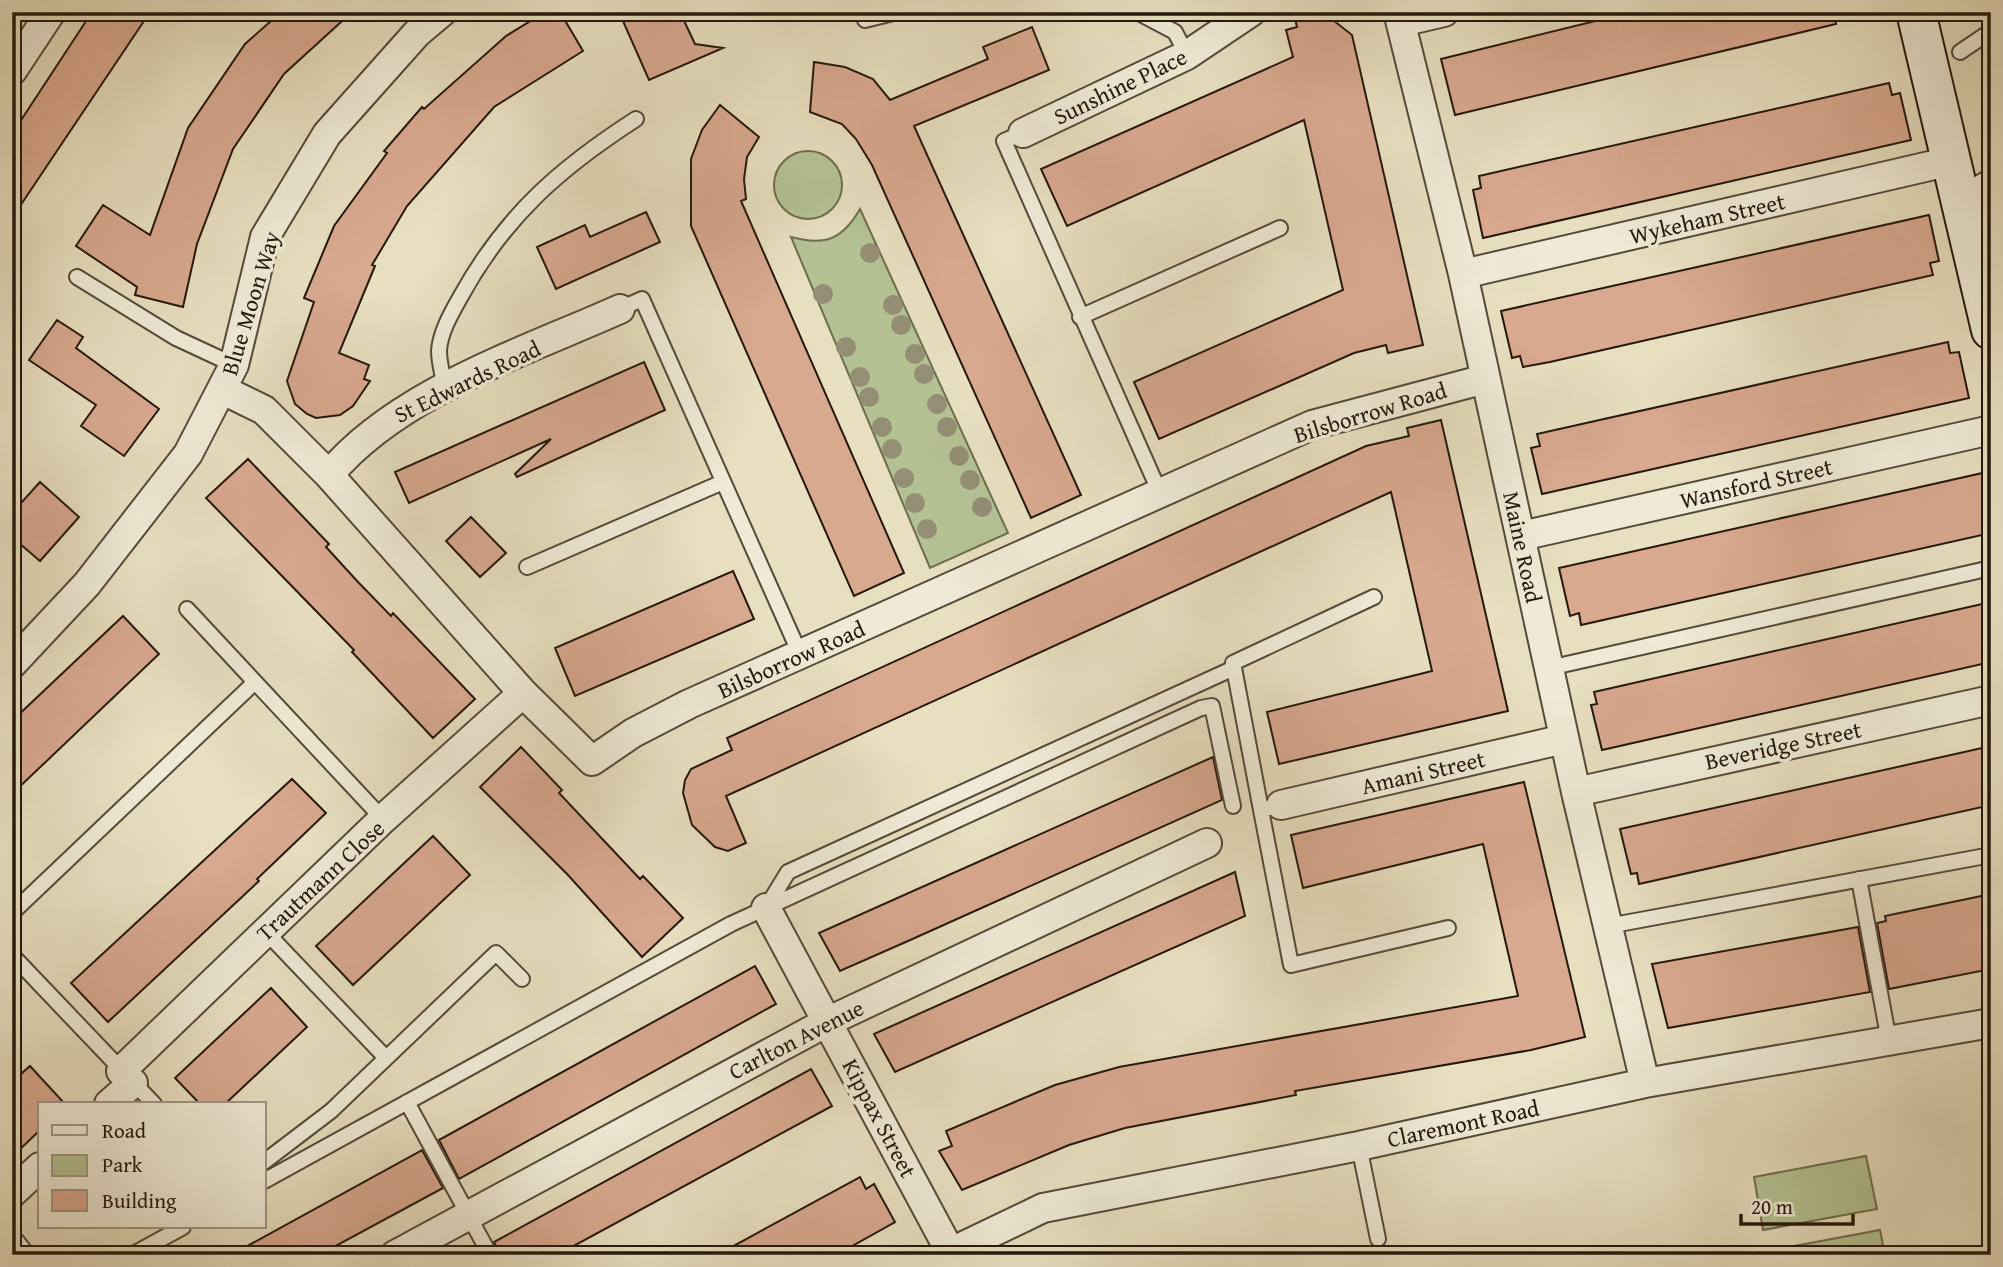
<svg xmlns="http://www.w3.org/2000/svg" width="2003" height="1267" viewBox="0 0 2003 1267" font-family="'Gentium Book Plus',serif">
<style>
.green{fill:#b4c293;stroke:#6d6d50;stroke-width:2}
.building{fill:#d8a88f;stroke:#26180d;stroke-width:2}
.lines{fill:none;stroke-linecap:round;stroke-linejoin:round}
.lane-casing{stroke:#564a3a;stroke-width:18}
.street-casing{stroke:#564a3a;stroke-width:32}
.secondary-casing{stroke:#26180d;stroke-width:42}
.lane{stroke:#efead6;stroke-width:14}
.street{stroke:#efead6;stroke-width:28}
.secondary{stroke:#efead6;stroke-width:38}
.tree{fill:#948e74}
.labels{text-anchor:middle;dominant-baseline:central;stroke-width:7;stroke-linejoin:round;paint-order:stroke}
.street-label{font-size:23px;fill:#26180d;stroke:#efead6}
</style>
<rect width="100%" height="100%" fill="#e7dfc0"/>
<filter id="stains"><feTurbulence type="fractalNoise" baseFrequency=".00286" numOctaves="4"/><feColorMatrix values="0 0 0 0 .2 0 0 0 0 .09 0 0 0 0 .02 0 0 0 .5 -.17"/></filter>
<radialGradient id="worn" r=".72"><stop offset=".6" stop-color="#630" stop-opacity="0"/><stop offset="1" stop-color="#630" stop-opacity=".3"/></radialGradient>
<path class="green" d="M774 185a34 34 0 1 1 68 0a34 34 0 1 1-68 0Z
M860 209 1008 533 930 568 791 237C825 246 842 240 860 209Z
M1866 1156 1877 1209 1763 1230 1754 1177Z
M1880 1230 1885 1255H1768L1767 1251Z"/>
<path class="building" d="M92 12H150L12 218V134Z
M281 12H352L284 74 233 149 197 244 183 307 135 295 137 287 76 246 103 205 150 235 188 128 245 44Z
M545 12H560L583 51 494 107 407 206 372 265 375 266 339 353 369 365 364 379 370 381 353 406 340 415 316 418 307 414 295 404 287 381 314 302 304 298 334 226 387 153 384 151 422 107 424 109 506 36Z
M619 12H680L695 44 723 48 649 80Z
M1632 12H1835L1836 24 1455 115 1441 59Z
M1294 15H1321L1333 20 1352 35 1423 345 1388 353 1386 345 1354 353 1159 439 1134 382 1343 290 1304 120 1067 226 1041 169 1293 57 1286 30 1297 27Z
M1032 27 1049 70 914 126 1081 495 1031 518 872 165 856 139 842 124 810 112 814 62 845 67 873 79 890 100 988 59 983 47Z
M1889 83 1892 95 1900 93 1911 140 1483 238 1473 190 1481 188 1479 176Z
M720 105 759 137 747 157 744 179 746 199 741 201 904 573 854 596 691 226V159L702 130Z
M646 212 660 242 556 289 537 247 585 225 590 237Z
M1929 215 1939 261 1930 263 1933 275 1550 362 1523 367 1520 356 1512 358 1501 311Z
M57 320 83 337 76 348 159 409 124 456 81 426 96 405 29 360Z
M1948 342 1950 353 1959 352 1969 398 1542 494 1531 448 1540 446 1537 434Z
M644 362 665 410 517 477 515 474 551 439 409 503 395 472Z
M1441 420 1508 711 1279 764 1267 712 1432 671 1391 492 726 796 746 843 728 851 715 847 692 825 683 793 685 780 691 769 732 750 727 738 1366 446 1409 436 1407 428Z
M248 459 329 544 326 547 358 582 391 616 393 613 475 699 433 738 352 652 354 650 206 498Z
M1987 472 1991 488V533L1581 625 1579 613 1570 616 1559 568Z
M40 482 79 517 40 561 12 537V513Z
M471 517 506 553 480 577 446 541Z
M733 571 754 619 575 696 555 648Z
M1991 602V662L1602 750 1591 705 1597 704 1594 692Z
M123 616 159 654 12 794V721Z
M1991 746V805L1639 884 1637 873 1631 874 1620 829Z
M521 747 562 790 559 793 640 879 643 876 683 918 642 957 568 875 480 787Z
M1213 757 1222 800 908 941 840 971 819 933Z
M292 779 326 813 257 879 259 881 108 1022 71 983Z
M1524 782 1585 1037 1531 1050 1295 1091 1296 1095 1125 1128 1069 1145 962 1190 939 1151 952 1146 946 1131 1055 1085 1119 1067 1518 996 1483 844 1303 888 1291 835Z
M433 836 470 875 353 985 316 946Z
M1235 872 1245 916 895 1072 874 1034Z
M1991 894V969L1889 989 1877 923 1886 921 1885 916Z
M1858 927 1870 992 1668 1028 1652 964Z
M755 966 776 1004 459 1179 439 1140Z
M271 988 307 1027 225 1104H200L175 1078Z
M30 1066 65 1104H40V1130L12 1157V1082Z
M811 1069 832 1106 557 1255H500L494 1242Z
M422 1150 443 1188 319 1255H231Z
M860 1177 866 1189 874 1184 895 1222 836 1255H717Z"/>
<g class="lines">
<g class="lane-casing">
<path id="lane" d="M1137 12 1175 32 1187 55
M865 20 897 12
M1960 52 1991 31
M1023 133 1004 141 1160 493
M77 277 176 338 234 365
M620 309 642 299 800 654
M1080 317 1280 228
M445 388C443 376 439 363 439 351 440 332 452 312 461 296 505 216 560 168 636 119
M527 567 723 482
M187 609 255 682
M1234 668 1233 663 1374 597
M1549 668 1991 568
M1261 810 1291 965 1448 928
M1859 879 1889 1041
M766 908 788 872 1234 668 1261 810 1281 805
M12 913 255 682 383 819
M1608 926 1991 855
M265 931 386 1058
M12 955 154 1104
M407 1102 490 1255
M1359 1146 1378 1239
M264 1162 331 1111 496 953 522 979
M264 1181 731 924 1201 708 1212 706 1233 806
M132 1255 183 1227"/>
</g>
<g class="street-casing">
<path id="street" d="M1398 12 1463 274 1576 792 1645 1083
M1401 22 1444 12
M12 71 51 12
M1023 133 1187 55 1251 12
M1961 201 1991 184
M1463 274 1951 161
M223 390 264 410 329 475 523 693 592 761 633 733 689 704 1312 425 1485 379
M329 475C397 393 524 352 620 309
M1521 536 1991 430
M12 664 87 584 188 454 234 365 265 237 327 134 417 33 442 12
M1576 792 1991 700
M1281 805 1564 739
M766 908 952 1255
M121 1071 383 819 523 693
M109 1104 133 1083
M12 1193 40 1167
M12 1246 19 1255
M395 1255 829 1021 1207 843
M945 1255 1043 1208 1359 1146 1645 1083 1991 1023"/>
</g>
<g class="secondary-casing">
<path id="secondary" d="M1916 12 1991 330"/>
</g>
<use href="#lane" class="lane"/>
<use href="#street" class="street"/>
<use href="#secondary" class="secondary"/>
</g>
<g class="tree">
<circle cx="870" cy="253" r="10"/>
<circle cx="823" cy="294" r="10"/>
<circle cx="893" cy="305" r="10"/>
<circle cx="901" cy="325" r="10"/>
<circle cx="846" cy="347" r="10"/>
<circle cx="915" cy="354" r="10"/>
<circle cx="924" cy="374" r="10"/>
<circle cx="860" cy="377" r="10"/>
<circle cx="869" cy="397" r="10"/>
<circle cx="937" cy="404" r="10"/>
<circle cx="882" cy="427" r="10"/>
<circle cx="947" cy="427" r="10"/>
<circle cx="892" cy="449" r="10"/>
<circle cx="959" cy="456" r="10"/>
<circle cx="904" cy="478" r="10"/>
<circle cx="970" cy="480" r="10"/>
<circle cx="915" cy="503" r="10"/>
<circle cx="982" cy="507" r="10"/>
<circle cx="927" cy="529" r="10"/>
</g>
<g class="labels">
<g class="street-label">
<text transform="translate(1120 86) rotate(-26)">Sunshine Place</text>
<text transform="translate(1707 218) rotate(-13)">Wykeham Street</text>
<text transform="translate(250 303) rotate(-73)">Blue Moon Way</text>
<text transform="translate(467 381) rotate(-26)">St Edwards Road</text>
<text transform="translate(1370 412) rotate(-17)">Bilsborrow Road</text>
<text transform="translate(1756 483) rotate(-13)">Wansford Street</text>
<text transform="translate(1523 547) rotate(78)">Maine Road</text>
<text transform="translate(791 659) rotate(-24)">Bilsborrow Road</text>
<text transform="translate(1783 745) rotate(-12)">Beveridge Street</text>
<text transform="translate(1423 772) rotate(-13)">Amani Street</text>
<text transform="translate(320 880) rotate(-43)">Trautmann Close</text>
<text transform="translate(796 1039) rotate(-27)">Carlton Avenue</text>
<text transform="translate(880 1118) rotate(62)">Kippax Street</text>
<text transform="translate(1463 1123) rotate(-12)">Claremont Road</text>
</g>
</g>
<rect width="2003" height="1267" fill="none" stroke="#e7dfc0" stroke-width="42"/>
<rect x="14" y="14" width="1975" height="1239" fill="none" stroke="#26180d" stroke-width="3.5"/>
<rect x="21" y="21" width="1961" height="1225" fill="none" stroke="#26180d" stroke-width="2"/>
<rect x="38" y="1102" width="228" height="126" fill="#efead6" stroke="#9f9686" stroke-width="2"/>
<rect x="52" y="1125" width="35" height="10" fill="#efead6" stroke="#9f9686" stroke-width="2"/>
<text x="102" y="1138" font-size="21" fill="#26180d">Road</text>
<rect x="52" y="1155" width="35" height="21" fill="#b4c293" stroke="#9f9686" stroke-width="2"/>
<text x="102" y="1172" font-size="21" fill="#26180d">Park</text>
<rect x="52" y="1190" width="35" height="21" fill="#d8a88f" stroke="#9f9686" stroke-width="2"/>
<text x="102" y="1208" font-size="21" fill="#26180d">Building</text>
<path d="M1741 1214v10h112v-10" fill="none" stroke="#26180d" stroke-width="3.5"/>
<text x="1751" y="1214" font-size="21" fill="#26180d" stroke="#efead6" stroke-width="5" paint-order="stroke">20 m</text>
<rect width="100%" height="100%" filter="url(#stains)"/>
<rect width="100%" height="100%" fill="url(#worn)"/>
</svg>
